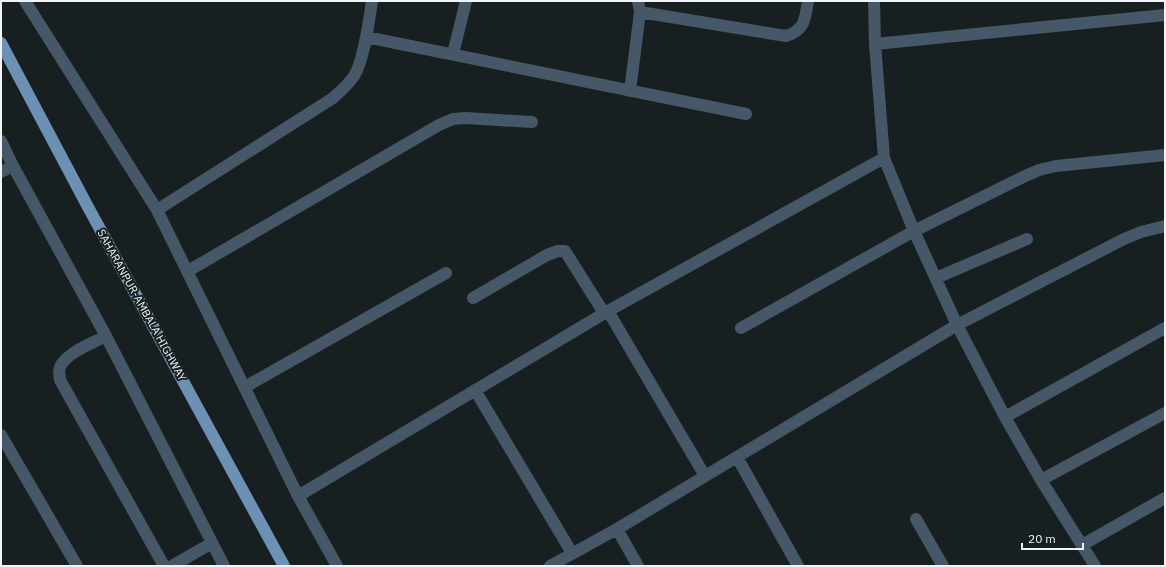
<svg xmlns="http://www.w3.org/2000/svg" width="1166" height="567" viewBox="0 0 1166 567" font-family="'IBM Plex Sans',sans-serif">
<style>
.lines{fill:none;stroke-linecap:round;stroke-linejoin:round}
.minor{stroke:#465768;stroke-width:12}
.primary{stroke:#6c91b4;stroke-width:12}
.labels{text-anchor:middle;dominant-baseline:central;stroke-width:4;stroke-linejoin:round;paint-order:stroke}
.street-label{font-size:11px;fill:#f0f4f6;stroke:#181f21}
</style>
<rect width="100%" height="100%" fill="#181f21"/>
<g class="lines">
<path class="minor" d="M25 1 157 210 298 496 337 566
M874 1 875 44 884 158 914 231 957 325 1005 417 1041 480 1095 566
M640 12 786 36C805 30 805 19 808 1
M366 37 746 114
M875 44 1165 15
M453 54 466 1
M630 91 640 12 638 1
M1 141 13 166 106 336 224 566
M1 172 13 166
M157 210 333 98C341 91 348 85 354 76 364 60 369 21 372 1
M188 271 439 125 453 119 466 118 532 122
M936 278 1027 239
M473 298 547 255 558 251H565L604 313
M608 311 705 476
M741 328 914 231 1023 177 1039 170 1056 166 1165 155
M106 336C93 343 60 355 59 371 59 373 60 377 60 380L164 566
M245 387 446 273
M475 390 572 553
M1005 417 1165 328
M1 435 77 566
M737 457 798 566
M1041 480 1165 413
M298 496 608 311 884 158
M916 519 943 566
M617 529 638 566
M1082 545 1165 498
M172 566 212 543
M550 566 617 529 957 325 1124 239 1141 232 1165 226"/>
<path class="primary" d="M1 43 88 207 284 566"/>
</g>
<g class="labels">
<g class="street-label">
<text transform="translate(142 305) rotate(61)">SAHARANPUR-AMBALA HIGHWAY</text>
</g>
</g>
<rect width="1166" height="567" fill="none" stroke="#f0f4f6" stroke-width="4"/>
<path d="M1022 543v6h61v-6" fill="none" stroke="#f0f4f6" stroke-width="2"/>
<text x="1028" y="543" font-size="12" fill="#f0f4f6" stroke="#181f21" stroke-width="3" paint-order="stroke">20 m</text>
</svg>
